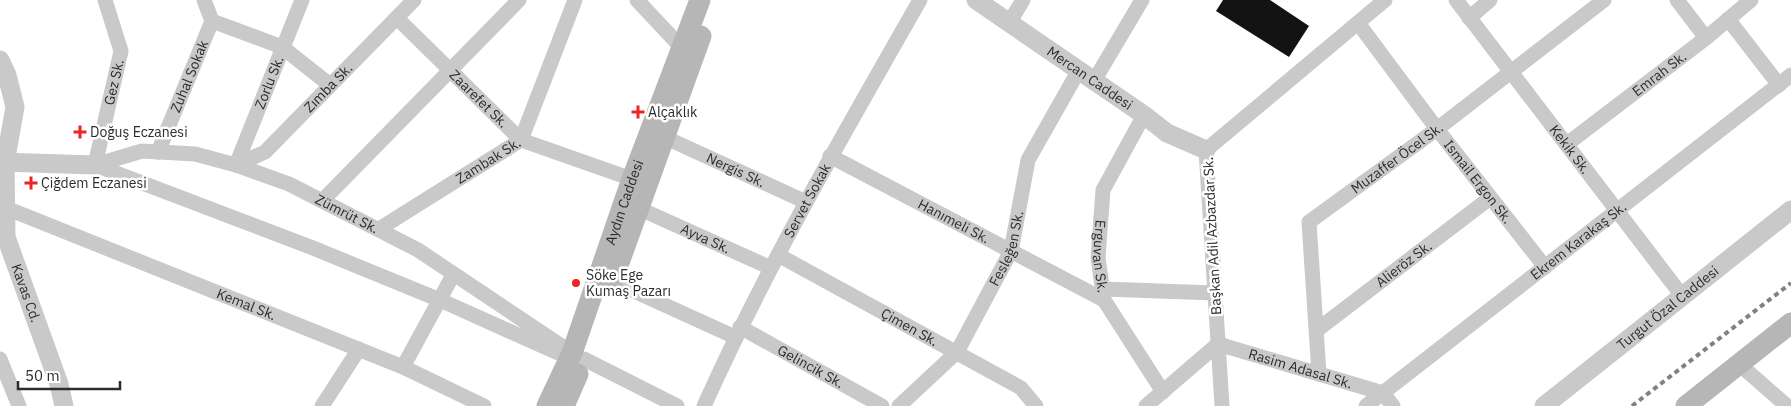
<svg xmlns="http://www.w3.org/2000/svg" width="1791" height="406" viewBox="0 0 1791 406" font-family="'IBM Plex Sans',sans-serif">
<style>
.building{fill:#131313}
.lines{fill:none;stroke-linecap:round;stroke-linejoin:round}
.minor{stroke:#c9c9c9;stroke-width:15}
.tertiary{stroke:#c9c9c9;stroke-width:19}
.secondary{stroke:#b6b6b6;stroke-width:21}
.rail{stroke:#818181;stroke-width:4;stroke-dasharray:5 4;stroke-linecap:butt}
.poi-dot{fill:#ec2424;stroke:#fff;stroke-width:2}
.labels{text-anchor:middle;dominant-baseline:central;stroke-width:5;stroke-linejoin:round;paint-order:stroke}
.street-label{font-size:14px;fill:#2c2c2c;stroke:#fff}
.poi-label{font-size:14px;fill:#2c2c2c;stroke:#fff;text-anchor:start}
</style>
<rect width="100%" height="100%" fill="#fff"/>
<path class="building" d="M1223 0H1270L1309 26 1289 57 1216 11Z"/>
<g class="lines">
<g class="minor">
<path d="M637 0 681 47"/>
<path id="s1" d="M1456 0 1683 297"/>
<path d="M1677 0 1706 38"/>
<path id="s2" d="M397 18 521 140 632 179"/>
<path d="M1469 18 1490 0"/>
<path d="M1728 19 1779 85"/>
<path d="M212 21 282 47 330 85"/>
<path d="M1009 23 1023 0"/>
<path id="s3" d="M1358 23 1437 129 1545 267"/>
<path d="M1094 81 1142 0"/>
<path id="s4" d="M1144 115 1103 190 1098 258 1104 300 1163 392"/>
<path id="s5" d="M664 137 806 202"/>
<path id="s6" d="M1567 144 1706 38 1751 0"/>
<path id="s7" d="M158 152 212 21 204 0"/>
<path id="s8" d="M830 156 1104 300"/>
<path id="s9" d="M95 165 142 151 195 154 236 165 289 184 418 250 572 353"/>
<path d="M95 165 313 248 440 300 558 353"/>
<path id="s10" d="M95 165 121 51 105 0"/>
<path id="s11" d="M236 165 265 152 414 0"/>
<path id="s12" d="M236 165 302 0"/>
<path d="M322 201 519 0"/>
<path id="s13" d="M6 208 403 367 484 406"/>
<path id="s14" d="M638 208 771 268"/>
<path id="s15" d="M379 229 521 140 575 0"/>
<path id="s16" d="M778 255 1021 388 1036 406"/>
<path d="M612 281 735 337"/>
<path d="M1103 289 1215 293"/>
<path id="s17" d="M740 327 882 406"/>
<path id="s18" d="M1317 330 1490 198"/>
<path d="M0 359 19 406"/>
<path d="M584 359 677 406"/>
<path d="M1739 364 1787 406"/>
<path d="M403 367 453 275"/>
<path id="s19" d="M1319 374 1309 222 1437 129 1604 0"/>
<path d="M322 406 359 349"/>
<path id="s20" d="M704 406C767 266 844 133 920 0"/>
<path id="s21" d="M899 406 957 352 1011 251 1028 160 1079 70"/>
<path id="s22" d="M1146 406 1218 344 1383 393 1393 406"/>
<path d="M1222 406 1206 150 1385 0"/>
<path id="s23" d="M1366 406 1791 75"/>
</g>
<g class="tertiary">
<path id="s24" d="M976 0 1144 115 1167 133 1206 150"/>
<path id="s25" d="M0 60 7 75 15 107 5 163 6 237 59 384 64 406"/>
<path d="M0 162 95 165"/>
<path id="s26" d="M1544 406 1791 210"/>
</g>
<g class="secondary">
<path d="M612 282 701 36"/>
<path id="s27" d="M547 406 572 353 632 179 700 0"/>
<path d="M564 406 578 374"/>
<path d="M1686 406 1791 323"/>
</g>
<path class="rail" d="M1632 406 1791 283"/>
</g>
<g class="poi-dot">
<path d="M635.5 104.5h5v5h5v5h-5v5h-5v-5h-5v-5h5z"/>
<path d="M77.5 124.5h5v5h5v5h-5v5h-5v-5h-5v-5h5z"/>
<path d="M28.5 175.5h5v5h5v5h-5v5h-5v-5h-5v-5h5z"/>
<circle cx="576" cy="283" r="5"/>
</g>
<g class="labels">
<g class="street-label">
<text stroke="none"><textPath href="#s6" startOffset="116">Emrah Sk.</textPath></text>
<text stroke="none"><textPath href="#s7" startOffset="82">Zuhal Sokak</textPath></text>
<text stroke="none"><textPath href="#s24" startOffset="138">Mercan Caddesi</textPath></text>
<text stroke="none"><textPath href="#s10" startOffset="85">Gez Sk.</textPath></text>
<text stroke="none"><textPath href="#s12" startOffset="89">Zorlu Sk.</textPath></text>
<text stroke="none"><textPath href="#s11" startOffset="122">Zımba Sk.</textPath></text>
<text stroke="none"><textPath href="#s2" startOffset="115">Zaarefet Sk.</textPath></text>
<text stroke="none"><textPath href="#s1" startOffset="188">Kekik Sk.</textPath></text>
<text stroke="none"><textPath href="#s19" startOffset="261">Muzaffer Öcel Sk.</textPath></text>
<text stroke="none"><textPath href="#s15" startOffset="129">Zambak Sk.</textPath></text>
<text stroke="none"><textPath href="#s5" startOffset="79">Nergis Sk.</textPath></text>
<text stroke="none"><textPath href="#s3" startOffset="199">Ismail Ergon Sk.</textPath></text>
<text stroke="none"><textPath href="#s20" startOffset="230">Servet Sokak</textPath></text>
<text stroke="none"><textPath href="#s27" startOffset="218">Aydın Caddesi</textPath></text>
<text stroke="none"><textPath href="#s9" startOffset="266">Zümrüt Sk.</textPath></text>
<text stroke="none"><textPath href="#s8" startOffset="140">Hanımeli Sk.</textPath></text>
<text transform="translate(1212 236) rotate(-93)">Başkan Adil Azbazdar Sk.</text>
<text stroke="none"><textPath href="#s14" startOffset="74">Ayva Sk.</textPath></text>
<text stroke="none"><textPath href="#s23" startOffset="269">Ekrem Karakaş Sk.</textPath></text>
<text stroke="none"><textPath href="#s21" startOffset="195">Fesleğen Sk.</textPath></text>
<text stroke="none"><textPath href="#s4" startOffset="152">Erguvan Sk.</textPath></text>
<text stroke="none"><textPath href="#s18" startOffset="109">Alieröz Sk.</textPath></text>
<text stroke="none"><textPath href="#s25" startOffset="240">Kavas Cd.</textPath></text>
<text stroke="none"><textPath href="#s13" startOffset="259">Kemal Sk.</textPath></text>
<text stroke="none"><textPath href="#s26" startOffset="158">Turgut Özal Caddesi</textPath></text>
<text stroke="none"><textPath href="#s16" startOffset="150">Çimen Sk.</textPath></text>
<text stroke="none"><textPath href="#s17" startOffset="81">Gelincik Sk.</textPath></text>
<text stroke="none"><textPath href="#s22" startOffset="181">Rasim Adasal Sk.</textPath></text>
</g>
<g class="poi-label">
<text x="648" y="112">Alçaklık</text>
<text x="90" y="132">Doğuş Eczanesi</text>
<text x="41" y="183">Çiğdem Eczanesi</text>
<text x="586" y="275">Söke Ege<tspan x="586" dy="16">Kumaş Pazarı</tspan></text>
</g>
</g>
<path d="M18 381v8h102v-8" fill="none" stroke="#2c2c2c" stroke-width="2.5"/>
<text x="25" y="381" font-size="15" fill="#2c2c2c" stroke="#ffffff" stroke-width="4" paint-order="stroke">50 m</text>
</svg>
